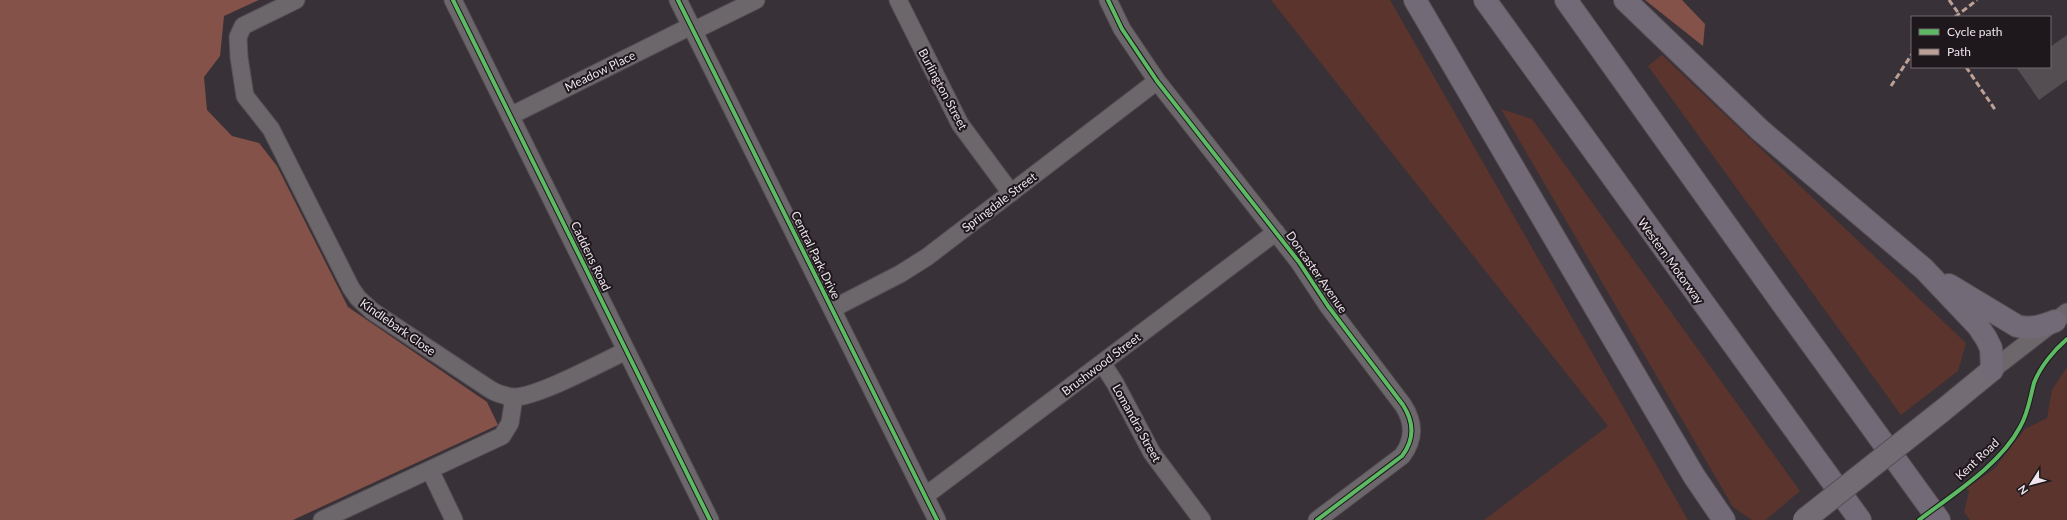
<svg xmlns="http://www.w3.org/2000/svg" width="2067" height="520" viewBox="0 0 2067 520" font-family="Lato,sans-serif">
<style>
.green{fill:#5b342e}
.forest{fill:#855249}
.building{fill:#544d51}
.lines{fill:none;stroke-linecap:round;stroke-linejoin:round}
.minor-casing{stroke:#554e54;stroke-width:19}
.major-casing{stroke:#554e54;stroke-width:24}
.highway-casing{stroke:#554e54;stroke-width:24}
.minor{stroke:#6c676b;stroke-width:17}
.major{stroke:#736c75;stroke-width:22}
.highway{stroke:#726a76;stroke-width:22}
.major-bridge-casing{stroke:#554e54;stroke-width:24;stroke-linecap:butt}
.major-bridge{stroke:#736c75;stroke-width:22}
.quiet{stroke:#bda197;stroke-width:3;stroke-dasharray:6 3;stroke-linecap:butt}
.cycleway-casing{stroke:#1e181d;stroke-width:6}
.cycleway{stroke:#5cba63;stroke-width:4}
.labels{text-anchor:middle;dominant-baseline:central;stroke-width:4;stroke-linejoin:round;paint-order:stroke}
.street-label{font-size:12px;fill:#eee5ed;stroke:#1e181d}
</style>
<rect width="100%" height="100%" fill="#383137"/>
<path class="green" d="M1271 0H1390L1688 520H1484L1608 426Z
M1662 55 1966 343 1958 371 1901 415 1648 66Z
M1501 109 1532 119 1800 491 1766 520H1752L1733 507Z
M2067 367V520H1970L1964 512 1969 492 1967 488 1994 469 2025 429 2047 418 2052 390Z"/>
<path class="forest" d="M0 0H259L224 16 220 56 204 77 207 110 232 136 259 143 277 166 348 307 487 402 498 425 293 520H0Z
M1645 0H1682L1705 24 1703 46Z"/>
<path class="building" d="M2067 35V80L2039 100 2016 67H2050V47Z"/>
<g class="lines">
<g class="minor-casing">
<path id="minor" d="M296 0 243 26 238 37 239 57 245 96 271 129 351 288 358 298 372 311 488 388C495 393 505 396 514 397 538 397 602 362 626 351
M453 0 710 520
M678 0 937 520
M898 0 960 124 1011 193
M1108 0 1122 29 1157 81 1299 262 1328 306 1403 405C1414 422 1415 439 1402 456L1317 520
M693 31 756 0
M510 116 691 26
M832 309 900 274 927 257 1157 81
M1102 363 1115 383 1152 453 1202 520
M1992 370 2067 312
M430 470 454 520
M925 496 1276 232
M322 520 502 436 510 423 514 397"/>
</g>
<g class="major-casing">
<path id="major" d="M1942 411 1992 370"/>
</g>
<g class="highway-casing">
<path id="highway" d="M1415 0 1694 476 1724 520
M1485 0 1860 520
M1566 0 1782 303 1939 520
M1625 0 1760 130 1924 269 1978 326 1986 338 1991 348 1992 370
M1949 285 2017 326C2031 330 2042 326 2055 321"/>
</g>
<use href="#minor" class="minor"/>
<use href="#major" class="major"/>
<use href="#highway" class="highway"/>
<g class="major-bridge-casing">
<path id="major-bridge" d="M1804 520 1942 411"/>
</g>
<use href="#major-bridge" class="major-bridge"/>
<path class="quiet" d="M1949 0 1959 14
M1955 17 1977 0
M1966 67 1996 111
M1891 86 1912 54"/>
<g class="cycleway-casing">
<path id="cycleway" d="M453 0 710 520
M678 0 937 520
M1108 0 1122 29 1157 81 1299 262 1328 306 1403 405C1414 422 1415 439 1402 456L1317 520
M1919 520C1953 494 2000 465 2020 427 2028 414 2030 398 2034 383 2040 367 2054 350 2067 339"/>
</g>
<use href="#cycleway" class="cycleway"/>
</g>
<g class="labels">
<g class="street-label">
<text transform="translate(600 71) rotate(-26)">Meadow Place</text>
<text transform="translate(943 89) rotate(62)">Burlington Street</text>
<text transform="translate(999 202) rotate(-37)">Springdale Street</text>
<text transform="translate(816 255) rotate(64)">Central Park Drive</text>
<text transform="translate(591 256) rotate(64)">Caddens Road</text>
<text transform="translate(1671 261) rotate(54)">Western Motorway</text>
<text transform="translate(1317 272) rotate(55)">Doncaster Avenue</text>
<text transform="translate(398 327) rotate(35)">Kindlebark Close</text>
<text transform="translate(1101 364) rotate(-37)">Brushwood Street</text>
<text transform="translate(1137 423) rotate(61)">Lomandra Street</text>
<text transform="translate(1977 459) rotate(-43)">Kent Road</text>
</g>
</g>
<rect x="1911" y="16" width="140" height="52" fill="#1e181d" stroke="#716a70"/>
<rect x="1919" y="29" width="20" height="6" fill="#5cba63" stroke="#716a70"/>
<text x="1947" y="36" font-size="12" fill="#eee5ed">Cycle path</text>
<rect x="1919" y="49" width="20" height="6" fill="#bda197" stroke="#716a70"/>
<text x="1947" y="56" font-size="12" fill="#eee5ed">Path</text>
<g transform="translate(2031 484) rotate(234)" stroke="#1e181d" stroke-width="3" paint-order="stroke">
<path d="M0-3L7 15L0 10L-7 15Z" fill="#eee5ed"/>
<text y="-6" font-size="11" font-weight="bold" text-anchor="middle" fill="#eee5ed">N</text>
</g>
</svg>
